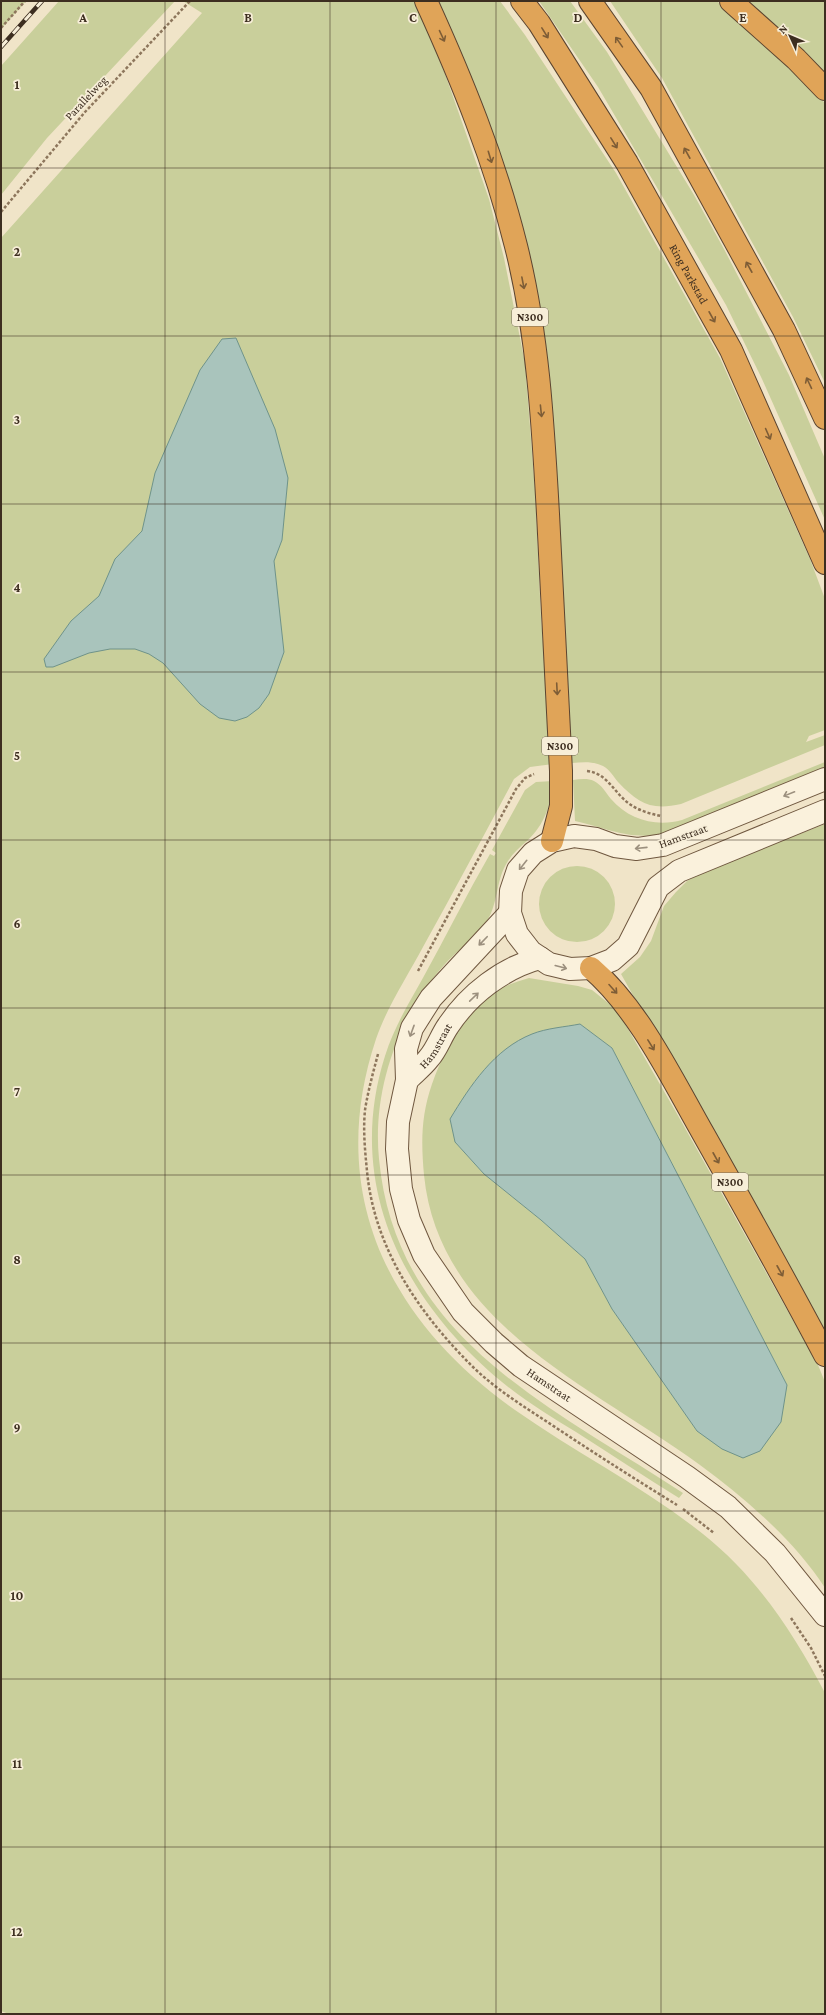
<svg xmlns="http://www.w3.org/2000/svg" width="826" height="2015" viewBox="0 0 826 2015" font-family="'Crimson Pro',serif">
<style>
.green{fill:#c9cf9b;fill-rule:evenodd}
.water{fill:#a9c4bc;stroke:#6f938a}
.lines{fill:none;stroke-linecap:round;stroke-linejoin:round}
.secondary-casing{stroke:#6f573f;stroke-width:24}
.highway-casing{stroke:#5b4430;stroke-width:24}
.path{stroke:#8d765c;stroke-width:2.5;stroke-dasharray:3 2;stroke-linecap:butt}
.secondary{stroke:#faf1dc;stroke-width:22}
.highway{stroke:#e0a458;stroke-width:22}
.rail-casing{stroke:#3d2e20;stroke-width:4.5}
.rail{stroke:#f7eed8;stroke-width:3;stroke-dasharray:9;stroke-linecap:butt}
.oneway{stroke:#7e5d36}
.oneway2{stroke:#9c907e}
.grid{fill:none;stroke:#3d2e20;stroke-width:1;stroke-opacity:0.55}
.labels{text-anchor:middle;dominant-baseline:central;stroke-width:3.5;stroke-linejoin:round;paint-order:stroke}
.shield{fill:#f7eed8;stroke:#756857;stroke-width:1}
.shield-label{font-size:11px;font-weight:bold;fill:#3d2e20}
.street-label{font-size:12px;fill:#3d2e20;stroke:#f7eed8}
.grid-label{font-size:13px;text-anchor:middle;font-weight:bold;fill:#3d2e20;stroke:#f7eed8;stroke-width:3.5;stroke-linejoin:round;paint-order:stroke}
</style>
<rect width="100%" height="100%" fill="#f0e4c8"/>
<path class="green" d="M1 1H26L1 29Z
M59 1H175L47 138 1 195V66Z
M183 1H415L444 71 489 199 504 258 525 363 535 490 541 618 553 764 530 767 514 779C484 835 454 891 423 947 407 977 387 1007 376 1039 325 1192 388 1320 515 1410 576 1453 644 1487 703 1534 756 1576 794 1633 825 1693V2014H9L1 2011V238L202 13Z
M435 1H500L525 35 616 173 720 358 810 559 825 599V730L809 736 806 742 825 735V745L681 804C651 811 638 803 618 782 613 776 610 770 603 766 593 761 583 762 572 763L565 631 543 355Z
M539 1H570L607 52 694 195 724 249 789 375 825 459V520L762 379 726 305 598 87Z
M610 1H717L790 68 825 103V383L793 317 662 78Z
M742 1H825V78Z
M825 762V769L665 834C627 840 611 829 575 821L573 780C580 779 588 778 594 781 602 785 606 793 611 799 629 820 656 827 682 820Z
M553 781C551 805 545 824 527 841 520 847 513 853 508 861 495 880 499 905 485 924 477 936 467 944 456 953 445 963 435 975 427 987 392 1036 373 1099 379 1159 396 1338 550 1406 683 1493L679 1498C645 1477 611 1454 576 1432 551 1417 525 1401 502 1382 404 1301 344 1185 385 1056 394 1027 409 1003 424 976 446 936 467 894 490 854L494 856 496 853 492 850 525 790 536 782Z
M825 824V1336L621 974 640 957 651 941 664 906 676 892 687 881 700 873Z
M539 904a38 38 0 1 1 76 0a38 38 0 1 1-76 0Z
M529 978 578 986 592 990 617 1010 676 1112 818 1365 825 1382V1588C795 1541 745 1498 700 1465 594 1387 439 1325 424 1175 421 1142 421 1116 432 1084 443 1054 458 1020 483 999 496 988 513 983 529 978ZM580 1024 612 1048 787 1385 697 1431 612 1309 585 1259 541 1220 484 1174 455 1142Z"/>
<path class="water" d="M236 338 275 429 288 478 282 540 274 561 284 652 269 694 259 708 247 717 235 721 219 718 200 704 163 663 149 654 135 649H110L89 653 53 667H46L44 659 71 621 99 596 115 559 142 531 155 473 200 370 222 339Z
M580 1024 612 1048 787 1385 781 1422 760 1451 743 1458 722 1449 697 1431 612 1309 585 1259 541 1220 484 1174 455 1142 450 1119C470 1086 494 1049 532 1034 547 1028 565 1027 580 1024Z"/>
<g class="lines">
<g class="secondary-casing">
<g id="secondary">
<path d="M825 779 663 845 637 849 615 846 596 839 574 836 552 841 533 853 518 870 511 891 510 913 517 934 531 952 549 964 570 969 591 968 612 960 628 946 658 887 679 871 825 811"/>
<path id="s1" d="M510 913 431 998 412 1028 406 1049 407 1080 398 1122 397 1149 401 1189 409 1220 424 1255 463 1312 494 1343 521 1366 687 1477 728 1507 775 1553 825 1615"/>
<path id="s2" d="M407 1080C414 1073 423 1066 429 1058 437 1049 441 1036 448 1026 469 994 503 968 540 958"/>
</g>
</g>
<g class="highway-casing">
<g id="highway">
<path d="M426 1C462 80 495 161 516 246 538 334 543 424 548 514 553 600 557 686 561 771V806L552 841"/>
<path id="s3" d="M522 1 539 23 627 163 731 350 825 563"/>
<path d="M590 1 651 88 784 330 825 418"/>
<path d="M731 1 796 59 825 89"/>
<path d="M591 968C639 1009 673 1081 704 1135 745 1208 786 1281 825 1355"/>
</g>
</g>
<path class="path" d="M1 28 25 1
M1 212 85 112 190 1
M587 771C608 773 615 795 631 805 640 811 651 814 661 816
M418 971 516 789 525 778 534 774
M378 1054C373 1073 368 1091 365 1110 363 1130 365 1151 367 1171 374 1246 416 1309 468 1362 492 1387 523 1406 552 1425 594 1453 635 1479 677 1505
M683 1509 714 1533
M791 1618 811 1648 825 1676"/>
<use href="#secondary" class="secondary"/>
<use href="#highway" class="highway"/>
<g class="rail-casing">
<path id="rail" d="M1 47 42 1"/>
</g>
<use href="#rail" class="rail"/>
</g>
<defs><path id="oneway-shaft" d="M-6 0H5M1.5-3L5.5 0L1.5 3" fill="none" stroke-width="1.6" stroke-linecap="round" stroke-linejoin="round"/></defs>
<g class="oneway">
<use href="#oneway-shaft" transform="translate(545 33) rotate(58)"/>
<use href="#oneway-shaft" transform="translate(442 36) rotate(65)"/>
<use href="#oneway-shaft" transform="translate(619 42) rotate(-125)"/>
<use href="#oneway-shaft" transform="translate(614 143) rotate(58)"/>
<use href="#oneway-shaft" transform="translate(687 153) rotate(-119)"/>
<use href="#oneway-shaft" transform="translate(490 157) rotate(73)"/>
<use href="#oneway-shaft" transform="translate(749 267) rotate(-119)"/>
<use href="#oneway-shaft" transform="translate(523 283) rotate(79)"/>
<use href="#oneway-shaft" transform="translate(712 317) rotate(61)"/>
<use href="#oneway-shaft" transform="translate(809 383) rotate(-115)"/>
<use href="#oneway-shaft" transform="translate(541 411) rotate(84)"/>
<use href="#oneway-shaft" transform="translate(768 434) rotate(66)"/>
<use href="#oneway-shaft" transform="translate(557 689) rotate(87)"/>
<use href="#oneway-shaft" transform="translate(613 989) rotate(48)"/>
<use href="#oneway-shaft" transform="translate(651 1045) rotate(58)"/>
<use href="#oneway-shaft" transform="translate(716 1158) rotate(61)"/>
<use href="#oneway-shaft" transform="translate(780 1271) rotate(61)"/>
</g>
<g class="oneway2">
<use href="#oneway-shaft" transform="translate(789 794) rotate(158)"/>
<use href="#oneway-shaft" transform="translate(641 848) rotate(174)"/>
<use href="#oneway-shaft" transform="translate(523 865) rotate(129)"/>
<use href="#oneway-shaft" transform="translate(483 941) rotate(134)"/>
<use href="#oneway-shaft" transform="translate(561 967) rotate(15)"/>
<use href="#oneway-shaft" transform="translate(474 997) rotate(-44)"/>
<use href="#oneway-shaft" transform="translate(412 1031) rotate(110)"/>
</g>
<path class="grid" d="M165 1V2014M330 1V2014M496 1V2014M661 1V2014M1 168H825M1 336H825M1 504H825M1 672H825M1 840H825M1 1008H825M1 1175H825M1 1343H825M1 1511H825M1 1679H825M1 1847H825"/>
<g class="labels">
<g class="shield">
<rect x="512" y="308" width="36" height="18" rx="3"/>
<rect x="542" y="737" width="36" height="18" rx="3"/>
<rect x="712" y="1173" width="36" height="18" rx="3"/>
</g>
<g class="shield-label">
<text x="530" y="317">N300</text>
<text x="560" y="746">N300</text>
<text x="730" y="1182">N300</text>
</g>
<g class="street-label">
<text transform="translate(86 98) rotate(-47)">Parallelweg</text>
<text stroke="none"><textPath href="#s3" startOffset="320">Ring Parkstad</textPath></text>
<text transform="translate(683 836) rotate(-20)">Hamstraat</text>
<text stroke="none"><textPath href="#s2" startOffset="45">Hamstraat</textPath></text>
<text stroke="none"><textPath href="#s1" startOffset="567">Hamstraat</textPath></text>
</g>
</g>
<g class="grid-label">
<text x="83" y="22">A</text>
<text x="248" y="22">B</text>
<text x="413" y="22">C</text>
<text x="578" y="22">D</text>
<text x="743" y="22">E</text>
<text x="17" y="89">1</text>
<text x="17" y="256">2</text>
<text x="17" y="424">3</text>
<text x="17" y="592">4</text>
<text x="17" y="760">5</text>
<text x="17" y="928">6</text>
<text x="17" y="1096">7</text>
<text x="17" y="1264">8</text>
<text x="17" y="1432">9</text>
<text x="17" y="1600">10</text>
<text x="17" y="1768">11</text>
<text x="17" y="1936">12</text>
</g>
<rect width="826" height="2015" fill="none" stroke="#3d2e20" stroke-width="4"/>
<g transform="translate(790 36) rotate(314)" stroke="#f7eed8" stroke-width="3" paint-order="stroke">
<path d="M0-3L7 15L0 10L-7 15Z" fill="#3d2e20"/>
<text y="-6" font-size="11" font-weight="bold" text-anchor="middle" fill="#3d2e20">N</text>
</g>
</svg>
